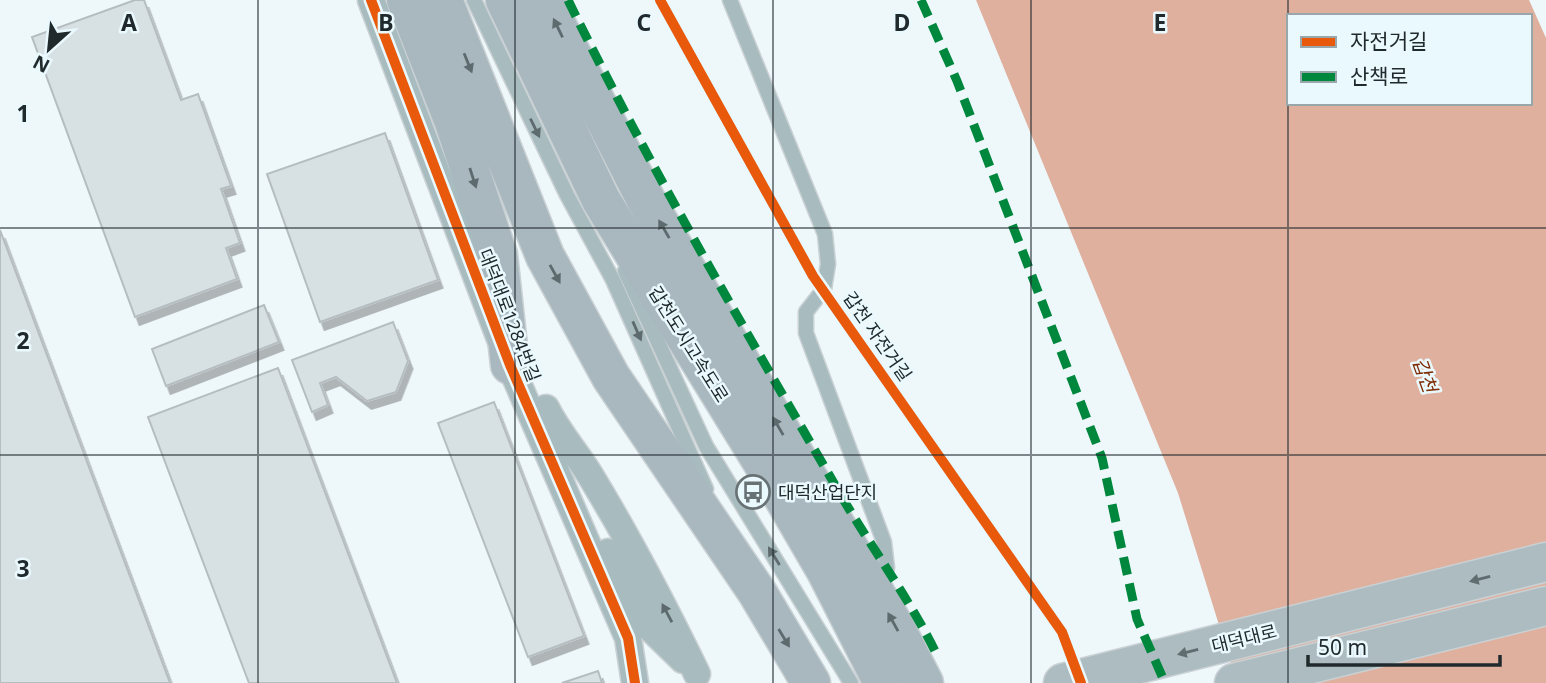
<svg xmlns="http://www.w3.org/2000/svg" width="1546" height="683" viewBox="0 0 1546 683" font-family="'Noto Sans','Noto Sans KR',sans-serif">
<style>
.water{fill:#dfb09e;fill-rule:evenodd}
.building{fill:#d7e0e3;stroke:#b5bdc0;stroke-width:2;filter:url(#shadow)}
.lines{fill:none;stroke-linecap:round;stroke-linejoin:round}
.lane-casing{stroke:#cad1d4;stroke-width:17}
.street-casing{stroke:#cad1d4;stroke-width:29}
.primary-casing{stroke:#cad1d4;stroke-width:41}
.highway-casing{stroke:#cad1d4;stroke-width:41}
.lane{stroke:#a8bbbf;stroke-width:14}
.street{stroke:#a8bbbf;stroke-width:26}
.primary{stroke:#acbcc1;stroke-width:38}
.highway{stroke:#a8b8be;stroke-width:38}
.quiet{stroke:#00873e;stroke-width:9;stroke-dasharray:18 9;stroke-linecap:butt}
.cycleway-casing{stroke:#eaf9fe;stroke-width:15}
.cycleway{stroke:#e8590c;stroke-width:10}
.oneway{fill:#5d6a6e}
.oneway2{fill:#5d6b6f}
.oneway3{fill:#5f6c70}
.grid{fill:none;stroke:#202a2d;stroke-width:2;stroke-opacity:0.55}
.labels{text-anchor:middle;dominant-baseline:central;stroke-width:5;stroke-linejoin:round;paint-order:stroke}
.street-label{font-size:18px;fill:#202a2d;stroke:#eaf9fe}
.poi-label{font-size:18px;fill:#202a2d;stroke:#eaf9fe;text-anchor:start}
.water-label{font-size:19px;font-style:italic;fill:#7f2b03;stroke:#eaf9fe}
.grid-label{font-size:23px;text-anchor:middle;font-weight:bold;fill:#202a2d;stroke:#eaf9fe;stroke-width:5;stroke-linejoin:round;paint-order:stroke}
</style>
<defs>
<filter id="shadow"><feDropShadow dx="4.5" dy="8" stdDeviation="0" flood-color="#0004"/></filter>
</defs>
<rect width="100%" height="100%" fill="#eef7fa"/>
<path class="water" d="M976 0H1529L1546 38V683H1237L1178 493ZM1289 16H1530V103H1289Z"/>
<path class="building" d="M135 0H144L181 100 198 94 231 186 221 189 240 243 226 248 237 279 135 317 32 37Z
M385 133 438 280 320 322 267 174Z
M0 230 170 683H0Z
M264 305 279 342 166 386 152 349Z
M393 322 408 361 396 392 367 401 336 377 320 383 328 405 312 412 292 360Z
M278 368 397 683H249L148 417Z
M494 402 584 636 528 657 438 423Z
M598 671 602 683H562Z"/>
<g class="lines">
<g class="lane-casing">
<path id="lane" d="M474 0 567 195 613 280 706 489
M730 0 825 234 828 264 824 289 806 312V333L884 542 887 568
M625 271 706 446 851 683"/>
</g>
<g class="street-casing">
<path id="street" d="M371 0 510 365 628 638 635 683
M546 408C559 434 576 452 590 475 629 539 664 606 697 674
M608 552 648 626 683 660"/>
</g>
<g class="primary-casing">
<path id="primary" d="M1063 683 1546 562
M1234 683 1546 606"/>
</g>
<g class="highway-casing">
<path id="highway" d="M406 0 454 122 498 255 510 365
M443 0 545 256 611 377 757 592 811 683
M505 0 601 200 772 478 826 571 883 683
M544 0 646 200 895 627 924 683"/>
</g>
<use href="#lane" class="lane"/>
<use href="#street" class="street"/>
<use href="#primary" class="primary"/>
<use href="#highway" class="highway"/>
<path class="quiet" d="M568 0C649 166 742 325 835 485 867 542 907 594 936 653
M921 0 957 81 1102 458 1137 619 1165 683"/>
<g class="cycleway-casing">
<path id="cycleway" d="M371 0 510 365 628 638 635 683
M660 0 813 276 1062 632 1081 683"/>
</g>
<use href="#cycleway" class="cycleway"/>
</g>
<defs><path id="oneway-solid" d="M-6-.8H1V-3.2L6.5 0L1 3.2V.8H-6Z" transform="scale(1.75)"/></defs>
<g class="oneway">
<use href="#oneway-solid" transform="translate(558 28) rotate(-116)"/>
<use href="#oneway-solid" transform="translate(468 63) rotate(68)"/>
<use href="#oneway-solid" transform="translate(473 178) rotate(72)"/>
<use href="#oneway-solid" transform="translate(664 229) rotate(-120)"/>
<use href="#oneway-solid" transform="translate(555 274) rotate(61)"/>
<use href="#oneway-solid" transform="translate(778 426) rotate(-120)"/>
<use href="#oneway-solid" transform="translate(893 622) rotate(-119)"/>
<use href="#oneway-solid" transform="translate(784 638) rotate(59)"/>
</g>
<g class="oneway2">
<use href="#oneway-solid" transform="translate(535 128) rotate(64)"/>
<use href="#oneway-solid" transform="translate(637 331) rotate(66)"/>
<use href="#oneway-solid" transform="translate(774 556) rotate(-122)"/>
<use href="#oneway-solid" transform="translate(667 613) rotate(-118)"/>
</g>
<g class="oneway3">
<use href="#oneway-solid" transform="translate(1480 579) rotate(166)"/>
<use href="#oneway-solid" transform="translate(1188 652) rotate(166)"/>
</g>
<path class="grid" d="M258 0V683M515 0V683M773 0V683M1031 0V683M1288 0V683M0 228H1546M0 455H1546"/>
<defs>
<g id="bus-ring" transform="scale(1.75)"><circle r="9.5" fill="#eaf9fe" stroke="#687275" stroke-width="1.5"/><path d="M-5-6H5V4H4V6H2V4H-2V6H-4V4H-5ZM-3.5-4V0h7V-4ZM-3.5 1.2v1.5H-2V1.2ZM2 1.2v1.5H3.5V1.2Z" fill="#687275"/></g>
</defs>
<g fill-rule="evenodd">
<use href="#bus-ring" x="753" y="492"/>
</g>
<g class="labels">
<g class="street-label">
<text transform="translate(510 315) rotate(69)">대덕대로1284번길</text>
<text transform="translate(878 336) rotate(55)">갑천 자전거길</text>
<text transform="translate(689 344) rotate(58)">갑천도시고속도로</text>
<text transform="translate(1244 638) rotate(-14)">대덕대로</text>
</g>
<g class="poi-label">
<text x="778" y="492">대덕산업단지</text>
</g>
<g class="water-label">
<text transform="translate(1425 375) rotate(70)">갑천</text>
</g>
</g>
<g class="grid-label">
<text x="129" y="31">A</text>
<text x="386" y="31">B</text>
<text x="644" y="31">C</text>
<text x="902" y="31">D</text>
<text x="1160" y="31">E</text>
<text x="23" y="122">1</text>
<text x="23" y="349">2</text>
<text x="23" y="577">3</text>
</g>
<rect x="1287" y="14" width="245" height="91" fill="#eaf9fe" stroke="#99a6aa" stroke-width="2"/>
<rect x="1301" y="37" width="35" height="10" fill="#e8590c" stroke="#99a6aa" stroke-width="2"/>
<text x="1350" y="49" font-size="21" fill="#202a2d">자전거길</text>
<rect x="1301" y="72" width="35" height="10" fill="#00873e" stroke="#99a6aa" stroke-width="2"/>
<text x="1350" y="84" font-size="21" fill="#202a2d">산책로</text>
<g transform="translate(49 49) rotate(207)" stroke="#eaf9fe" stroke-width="5" paint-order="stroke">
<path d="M0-5L12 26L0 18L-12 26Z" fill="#202a2d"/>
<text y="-10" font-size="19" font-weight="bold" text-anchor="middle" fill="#202a2d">N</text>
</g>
<path d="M1308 655v10h192v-10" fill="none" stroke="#202a2d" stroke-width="3.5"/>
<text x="1318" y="655" font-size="21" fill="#202a2d" stroke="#eaf9fe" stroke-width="5" paint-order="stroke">50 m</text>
</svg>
